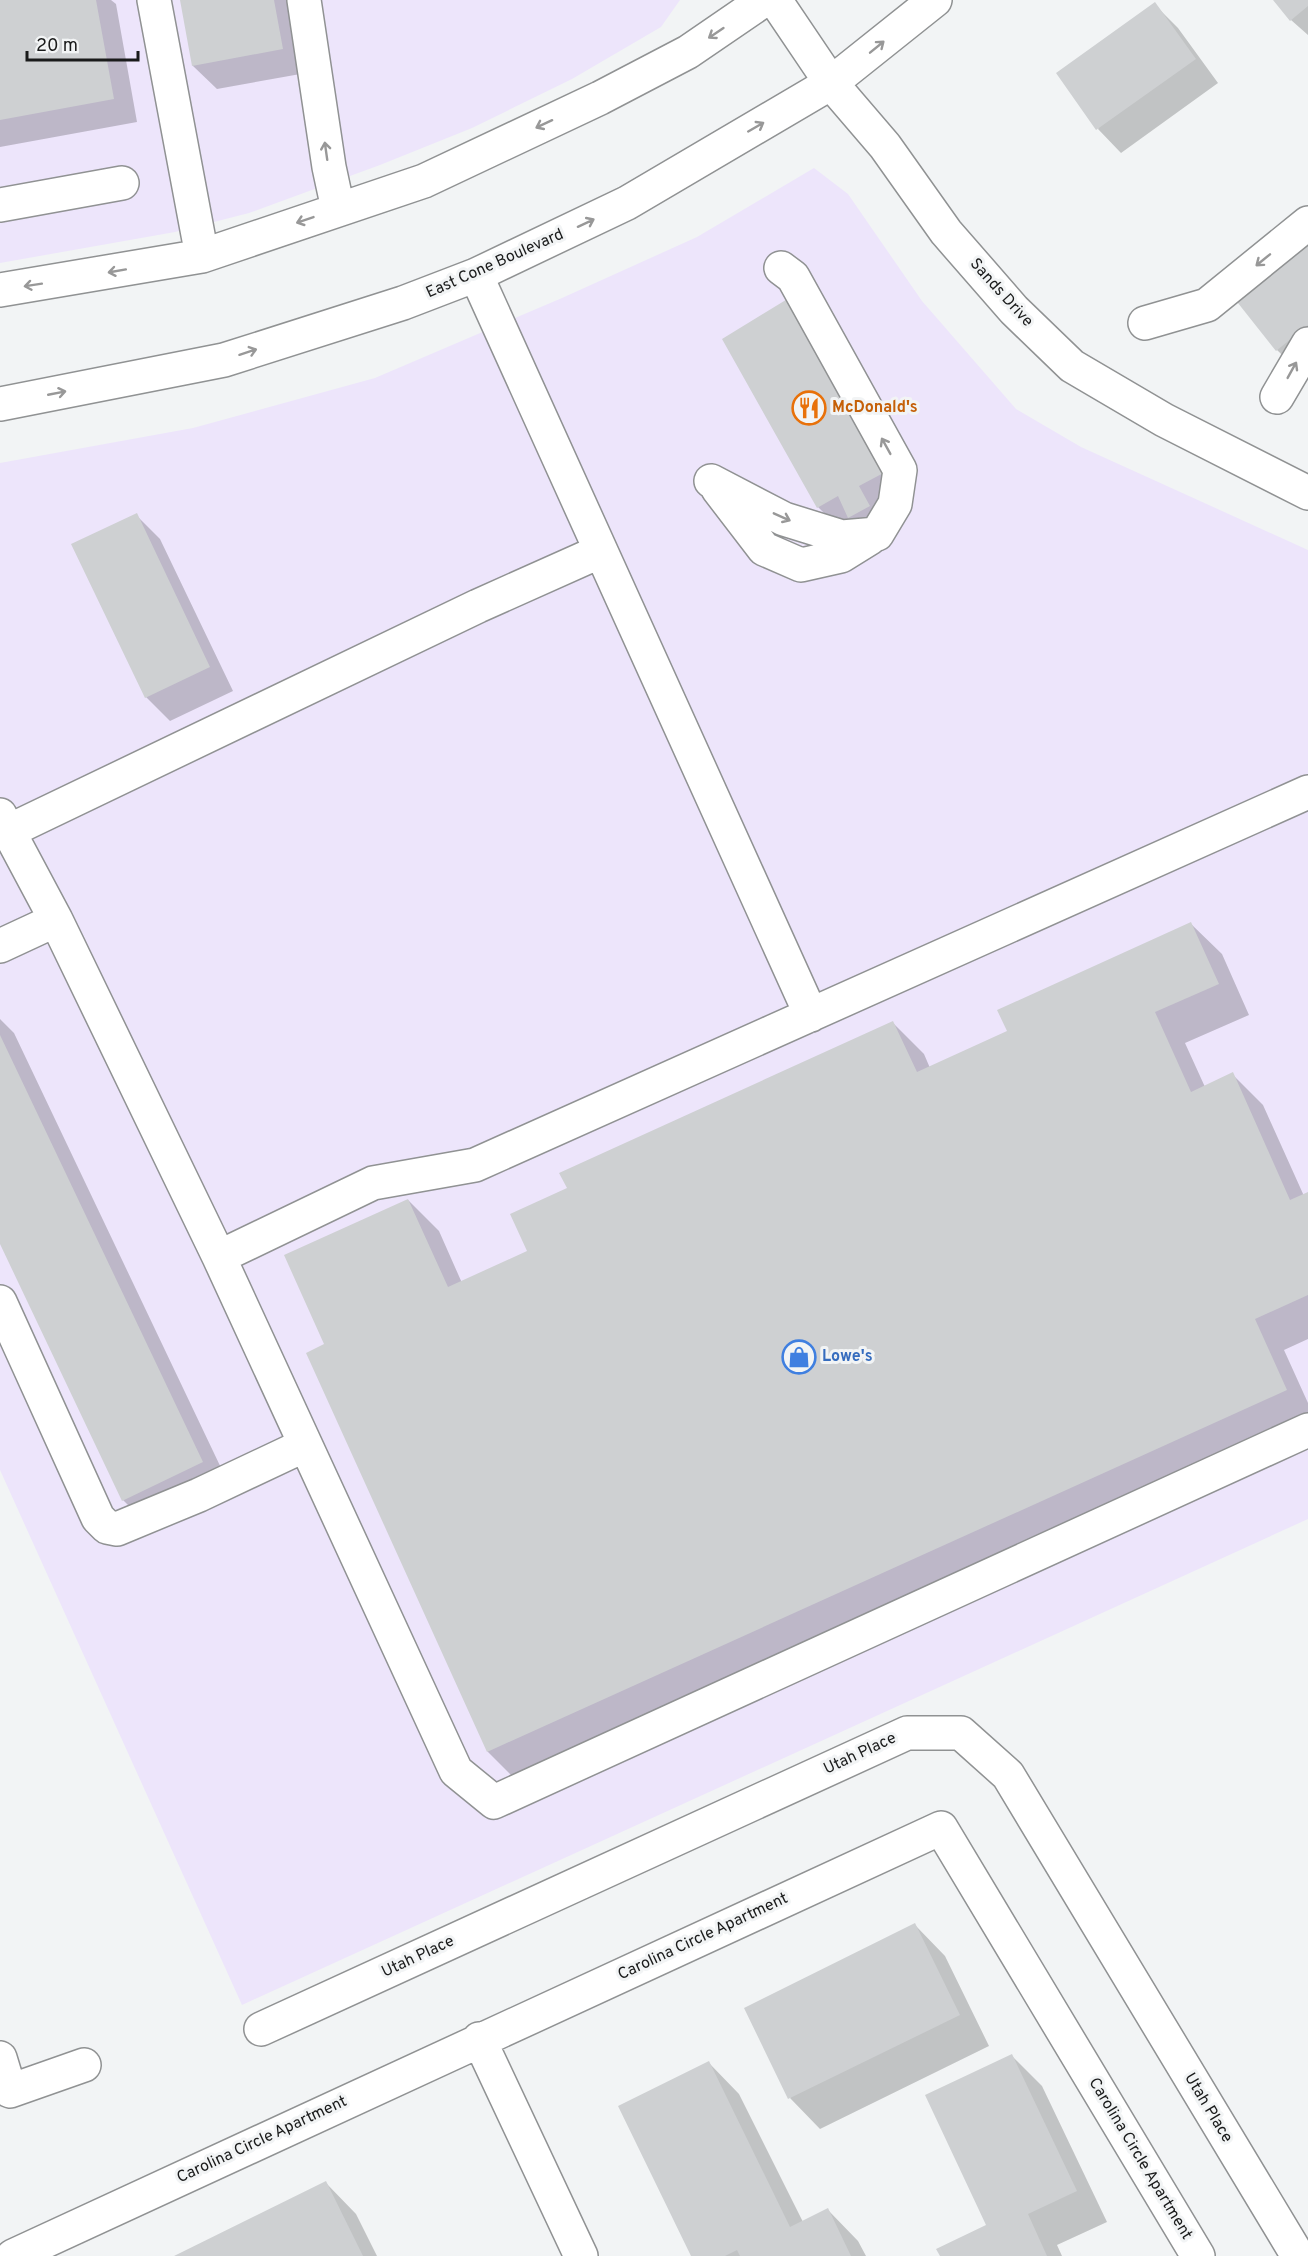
<svg xmlns="http://www.w3.org/2000/svg" width="1308" height="2256" viewBox="0 0 1308 2256" font-family="Overpass,sans-serif">
<style>
.commercial{fill:#ede5fb}
.shadow{fill:#0003}
.building{fill:#ced0d2}
.lines{fill:none;stroke-linecap:round;stroke-linejoin:round}
.minor-casing{stroke:#909293;stroke-width:36}
.minor{stroke:#fff;stroke-width:33}
.oneway{stroke:#989898}
.labels{text-anchor:middle;dominant-baseline:central;stroke-width:6;stroke-linejoin:round;paint-order:stroke}
.street-label{font-size:16px;fill:#1a1b1b;stroke:#f2f4f5}
.food-label{font-size:16px;font-weight:bold;fill:#c56008;stroke:#f2f4f5;text-anchor:start}
.shop-label{font-size:16px;font-weight:bold;fill:#366cbe;stroke:#f2f4f5;text-anchor:start}
</style>
<rect width="100%" height="100%" fill="#f2f4f5"/>
<path class="commercial" d="M0 0H680L661 27 572 79 472 128 380 165 249 213 175 232 0 263Z
M814 168 848 194 922 301 1016 409 1081 447 1308 550V1519L242 2005 0 1470V463L193 428 375 378 562 298 697 237Z"/>
<path class="shadow" d="M0 0H111L116 4 137 122 0 147Z
M181 0H292L306 73 217 89 193 66Z
M1275 0H1308V35L1291 20Z
M1154 4 1178 28 1218 83 1121 153 1098 129Z
M1308 240V367L1301 373 1277 350Z
M817 320 914 493 881 510 872 541 842 531 818 507Z
M136 515 160 539 233 691 170 721 146 697Z
M1191 924 1222 954 1249 1015 1185 1043 1205 1087 1232 1074 1263 1105 1304 1196 1308 1194V1339L1284 1350 1308 1403V1425L518 1782 488 1752 326 1345 408 1200 439 1231 462 1283 529 1252 569 1189 893 1023 924 1054 930 1068 1009 1032Z
M0 1019 14 1033 233 1493 154 1531 123 1500 0 1240Z
M915 1925 945 1956 989 2046 820 2129 790 2098Z
M1012 2056 1042 2086 1107 2222 1057 2245 1062 2256H941L988 2226Z
M709 2063 739 2094 803 2222 828 2210 858 2241 866 2256H693Z
M326 2183 356 2214 377 2256H178Z"/>
<path class="building" d="M0 0H96L114 99 0 120Z
M180 0H274L283 49 192 66Z
M1273 0H1308V6L1290 21Z
M1155 2 1196 59 1096 130 1056 73Z
M1308 238V325L1276 351 1234 298Z
M794 295 891 469 859 486 870 506 848 518 838 496 817 508 722 339Z
M137 513 210 667 145 698 71 544Z
M1191 922 1219 984 1155 1012 1191 1092 1233 1072 1290 1200 1308 1192V1295L1255 1319 1287 1390 487 1752 306 1353 324 1344 284 1255 408 1199 448 1287 527 1251 510 1214 567 1188 559 1173 893 1021 917 1072 1007 1031 997 1010Z
M0 1035 203 1462 122 1501 0 1244Z
M915 1923 960 2015 788 2099 744 2008Z
M1012 2054 1077 2191 1028 2214 1047 2256H940L936 2249 986 2225 925 2095Z
M709 2061 790 2227 828 2208 851 2256H740L737 2250 725 2256H691L618 2106Z
M326 2181 363 2256H174Z"/>
<g class="lines">
<g class="minor-casing">
<path id="minor" d="M154 0 202 256
M304 0 329 167 338 209
M775 0 831 83 885 146 946 232 1014 310 1072 366 1164 420 1308 493
M0 205 122 183
M476 275 811 1015
M0 290 202 256 424 181 600 98 688 52 764 0
M1145 323 1207 305 1308 223
M1277 397 1308 344
M0 404 224 360 403 303 476 275 627 203 831 83 935 0
M711 481 784 519 842 537 877 534 895 504 900 470 793 277 781 268
M718 489 764 549 801 565 841 556 870 538
M1308 792 475 1165 373 1183 219 1257 456 1771 494 1802 1308 1430
M0 815 56 920 219 1257
M9 831 478 606 601 551
M0 946 56 920
M0 1302 98 1518 107 1527 117 1529 199 1495 305 1445
M261 2029 907 1733H961L1008 1775 1298 2256
M479 2039 581 2256
M0 2058 10 2091 84 2065
M13 2256 941 1828 1198 2256"/>
</g>
<use href="#minor" class="minor"/>
</g>
<defs><path id="oneway-shaft" d="M-6 0H5M1.5-3L5.5 0L1.5 3" fill="none" stroke-width="1.6" stroke-linecap="round" stroke-linejoin="round" transform="scale(1.5)"/></defs>
<g class="oneway">
<use href="#oneway-shaft" transform="translate(716 33) rotate(146)"/>
<use href="#oneway-shaft" transform="translate(877 47) rotate(-39)"/>
<use href="#oneway-shaft" transform="translate(544 124) rotate(155)"/>
<use href="#oneway-shaft" transform="translate(756 127) rotate(-30)"/>
<use href="#oneway-shaft" transform="translate(326 151) rotate(-98)"/>
<use href="#oneway-shaft" transform="translate(305 220) rotate(161)"/>
<use href="#oneway-shaft" transform="translate(586 223) rotate(-25)"/>
<use href="#oneway-shaft" transform="translate(1263 260) rotate(141)"/>
<use href="#oneway-shaft" transform="translate(117 271) rotate(170)"/>
<use href="#oneway-shaft" transform="translate(33 285) rotate(171)"/>
<use href="#oneway-shaft" transform="translate(248 352) rotate(-18)"/>
<use href="#oneway-shaft" transform="translate(1292 370) rotate(-61)"/>
<use href="#oneway-shaft" transform="translate(57 393) rotate(-11)"/>
<use href="#oneway-shaft" transform="translate(886 446) rotate(-119)"/>
<use href="#oneway-shaft" transform="translate(782 517) rotate(24)"/>
</g>
<defs>
<g id="restaurant-ring" transform="scale(1.725)"><circle r="9.5" fill="#f2f4f5" stroke="#e8710a" stroke-width="1.5"/><path d="M-5-6h1v4h1v-4h1v4h1v-4h1v5L-1.5 .5V6h-2V.5L-5-1ZM5-6V6H3V1.5H1.5Q1.5-4 5-6Z" fill="#e8710a"/></g>
<g id="shop-ring" transform="scale(1.725)"><circle r="9.5" fill="#f2f4f5" stroke="#3f7fe0" stroke-width="1.5"/><path d="M-5-2.5h2.3a2.7 3.5 0 0 1 5.4 0H5L5.5 6h-11ZM-1.5-2.5h3a1.5 2.3 0 0 0-3 0Z" fill="#3f7fe0"/></g>
</defs>
<g fill-rule="evenodd">
<use href="#restaurant-ring" x="809" y="408"/>
<use href="#shop-ring" x="799" y="1357"/>
</g>
<g class="labels">
<g class="street-label">
<text transform="translate(495 264) rotate(-24)">East Cone Boulevard</text>
<text transform="translate(1001 293) rotate(48)">Sands Drive</text>
<text transform="translate(860 1754) rotate(-25)">Utah Place</text>
<text transform="translate(703 1937) rotate(-25)">Carolina Circle Apartment</text>
<text transform="translate(418 1957) rotate(-25)">Utah Place</text>
<text transform="translate(1208 2108) rotate(59)">Utah Place</text>
<text transform="translate(262 2140) rotate(-25)">Carolina Circle Apartment</text>
<text transform="translate(1140 2159) rotate(59)">Carolina Circle Apartment</text>
</g>
<g class="food-label">
<text x="832" y="408">McDonald's</text>
</g>
<g class="shop-label">
<text x="822" y="1357">Lowe's</text>
</g>
</g>
<path d="M27 51v9h111v-9" fill="none" stroke="#1a1b1b" stroke-width="3"/>
<text x="36" y="51" font-size="18" fill="#1a1b1b" stroke="#f2f4f5" stroke-width="4.5" paint-order="stroke">20 m</text>
</svg>
